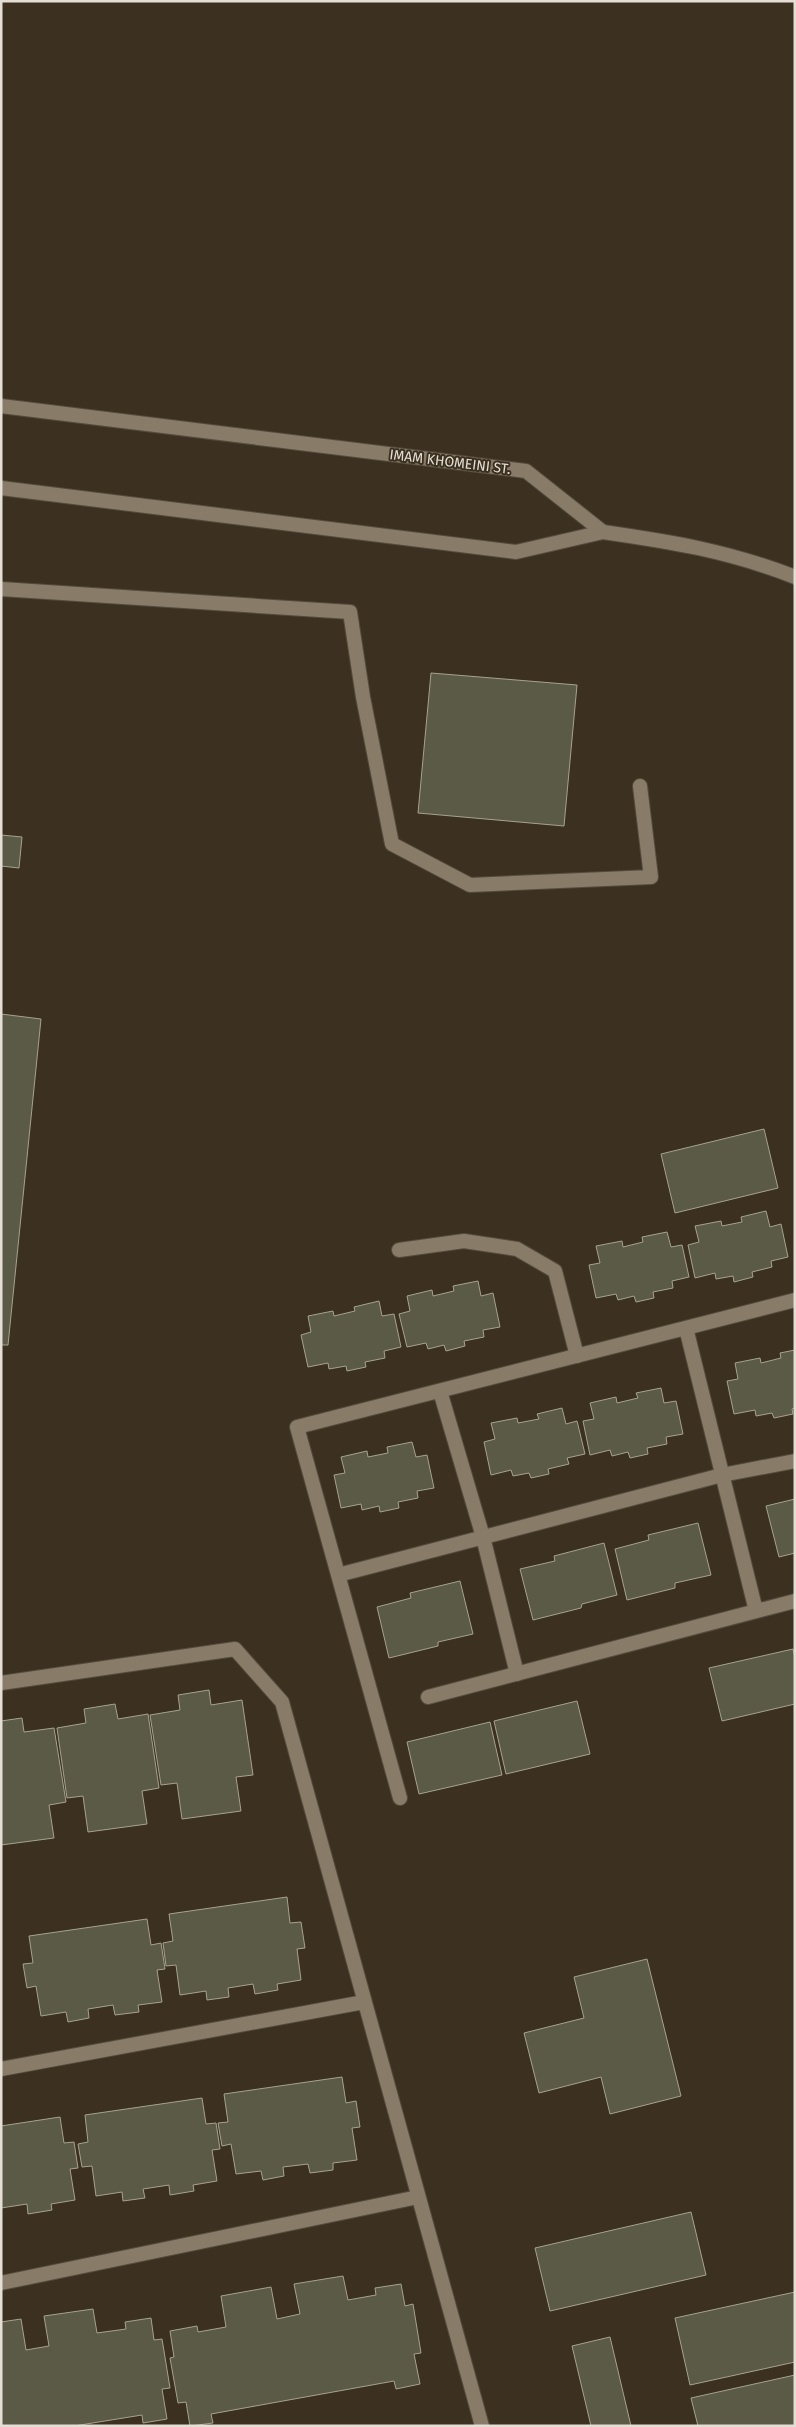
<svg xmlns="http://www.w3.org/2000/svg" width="796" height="2427" viewBox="0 0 796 2427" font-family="'Fira Sans',sans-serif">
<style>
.building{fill:#5b5a46;stroke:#a5a38e}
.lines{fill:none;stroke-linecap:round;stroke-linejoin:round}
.service-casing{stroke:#554c3e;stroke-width:16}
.minor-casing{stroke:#554c3e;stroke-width:16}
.tertiary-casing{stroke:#554c3e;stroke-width:16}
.secondary-casing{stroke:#554c3e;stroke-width:16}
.service{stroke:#887c69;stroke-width:14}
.minor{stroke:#887c69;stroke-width:14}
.tertiary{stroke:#887c69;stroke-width:14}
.secondary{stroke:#887c69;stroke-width:14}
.labels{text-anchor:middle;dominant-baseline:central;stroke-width:4;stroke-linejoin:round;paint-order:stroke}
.street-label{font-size:14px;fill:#e5ded4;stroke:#3c3121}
</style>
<rect width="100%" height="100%" fill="#3c3121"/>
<path class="building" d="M431 673 577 685 564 826 418 813Z
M1 835 22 837 19 868 1 866Z
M1 1014 41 1019 8 1345H1Z
M764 1129 778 1188 675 1213 661 1154Z
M766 1211 770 1227 781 1224 788 1257 771 1261 772 1267 752 1272 753 1277 734 1282 733 1276 716 1279 715 1273 695 1278 688 1245 699 1242 695 1226 721 1221 722 1226 742 1222 741 1217Z
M667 1232 671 1247 682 1245 689 1277 672 1281 673 1288 653 1292 654 1298 636 1302 634 1296 618 1300 616 1294 596 1298 589 1265 600 1263 596 1246 622 1241 623 1247 643 1242 642 1237Z
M478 1281 481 1296 493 1293 500 1327 483 1330 484 1337 464 1341 465 1346 446 1351 444 1345 428 1349 426 1343 407 1347 399 1314 410 1311 407 1296 432 1290 433 1296 454 1291 453 1286Z
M379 1301 382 1316 394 1314 401 1347 384 1351 385 1358 365 1362 366 1367 347 1371 346 1366 329 1369 328 1363 308 1367 301 1335 311 1332 308 1316 333 1311 334 1316 355 1311 354 1307Z
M795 1350V1408L792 1409 793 1414 774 1418 772 1413 756 1416 755 1410 734 1414 727 1381 738 1379 735 1363 760 1358 761 1363 781 1358 780 1353Z
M661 1388 664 1403 676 1401 683 1434 666 1437 667 1444 647 1448 648 1454 630 1458 628 1452 612 1456 610 1450 590 1455 583 1421 594 1419 590 1403 616 1397 617 1403 638 1398 636 1393Z
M562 1408 566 1424 577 1421 585 1454 567 1458 569 1464 548 1469 549 1474 531 1478 529 1473 513 1476 511 1470 491 1475 484 1442 495 1439 491 1423 517 1418 518 1423 539 1419 537 1414Z
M412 1442 416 1457 427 1455 434 1488 417 1491 418 1498 398 1502 399 1508 380 1512 379 1506 362 1510 361 1504 341 1508 334 1475 345 1473 341 1457 367 1451 368 1457 388 1453 387 1447Z
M795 1499V1553L779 1557 766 1506Z
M698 1523 711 1575 675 1583V1588L627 1600 615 1549 649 1540 648 1535Z
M604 1543 617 1595 582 1604 581 1608 533 1620 520 1569 555 1561 554 1556Z
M460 1581 473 1634 438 1642V1646L389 1658 377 1607 411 1598 410 1593Z
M793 1649 795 1658V1704L722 1721 709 1668Z
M209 1690 211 1705 242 1700 253 1775 236 1777 241 1811 182 1819 177 1783 161 1785 150 1715 180 1710 178 1695Z
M577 1701 590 1754 506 1774 494 1721Z
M115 1704 118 1719 148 1714 159 1788 142 1791 147 1824 88 1832 83 1796 67 1798 57 1728 86 1723 84 1709Z
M22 1718 24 1732 54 1728 66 1802 49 1805 54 1838 1 1845V1721Z
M490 1722 502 1775 419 1794 407 1742Z
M287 1897 290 1923 301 1922 305 1948 297 1949 301 1980 277 1984 278 1990 255 1994 253 1984 228 1988 229 1997 207 2000 206 1991 180 1995 176 1965 166 1966 163 1943 173 1941 169 1914Z
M147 1919 151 1945 161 1943 165 1969 157 1970 162 2002 138 2005 139 2012 115 2015 113 2005 88 2009 89 2018 68 2022 66 2012 41 2016 36 1986 27 1988 23 1964 33 1963 29 1936Z
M647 1959 681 2096 610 2114 601 2077 539 2093 524 2033 584 2018 574 1977Z
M342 2077 346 2103 356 2101 360 2127 352 2128 357 2160 333 2163V2170L310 2173 308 2164 283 2167 284 2176 263 2180 261 2171 236 2174 231 2144 222 2146 218 2123 228 2122 224 2094Z
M202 2098 206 2124 216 2123 220 2149 212 2150 217 2181 193 2185 194 2191 170 2195 169 2185 143 2189 145 2198 123 2201 122 2192 96 2196 92 2166 82 2167 78 2144 88 2142 85 2115Z
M60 2117 64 2143 74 2142 78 2168 70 2169 75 2200 51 2204 52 2210 28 2214 27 2204 1 2208V2126Z
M691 2212 706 2275 550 2311 535 2248Z
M343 2276 348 2300 376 2295 375 2288 401 2284 405 2306 413 2304 421 2353 414 2354 420 2384 396 2389 394 2381 211 2414 213 2423 190 2426 186 2402 178 2403 170 2358 174 2357 170 2331 197 2326 198 2332 226 2327 221 2296 271 2287 277 2319 300 2314 294 2284Z
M795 2292V2362L690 2385 675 2318Z
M93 2309 97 2333 126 2329 125 2322 151 2318 154 2340 162 2339 170 2388 162 2389 167 2419 143 2423 142 2415 74 2426H1V2322L21 2319 26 2350 49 2346 44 2316Z
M610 2337 631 2426H591L572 2346Z
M795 2375V2426H698L691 2398Z"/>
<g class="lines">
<g class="service-casing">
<path id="service" d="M1 589 350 612 363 697 392 844 470 885 651 877 640 786"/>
</g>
<g class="minor-casing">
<path id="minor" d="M399 1250 464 1241 517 1249 555 1271 577 1356
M686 1328 756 1611
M440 1391 483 1537 517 1674
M338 1575 722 1475 795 1461
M1 1683 235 1649 282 1702 482 2426
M428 1697 795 1601
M400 1798 297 1427 795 1300
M1 2069 364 2002
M1 2283 418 2197"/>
</g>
<g class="tertiary-casing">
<path id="tertiary" d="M603 532C672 542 729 551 795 577"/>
</g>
<g class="secondary-casing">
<path id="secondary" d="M1 406 526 471 603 532
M1 488 516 552 603 532"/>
</g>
<use href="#service" class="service"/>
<use href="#minor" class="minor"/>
<use href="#tertiary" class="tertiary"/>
<use href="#secondary" class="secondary"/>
</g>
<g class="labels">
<g class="street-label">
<text transform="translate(450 462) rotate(7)">IMAM KHOMEINI ST.</text>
</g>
</g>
<rect width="796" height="2427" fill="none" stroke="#e5ded4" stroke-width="5"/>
</svg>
